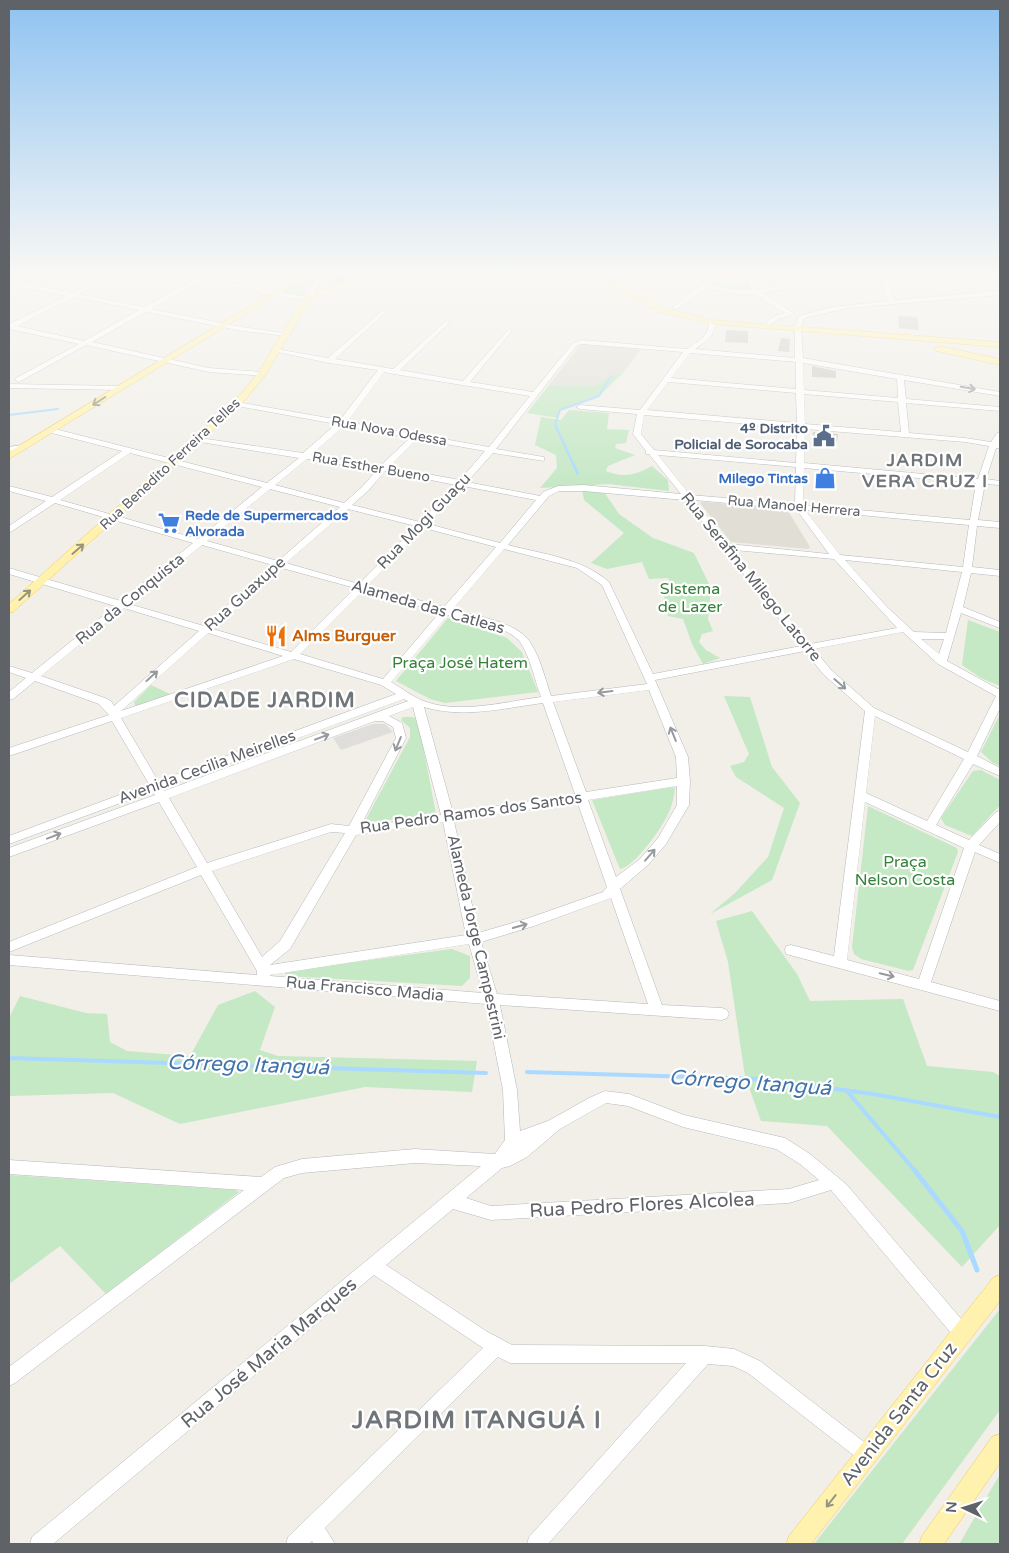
<svg xmlns="http://www.w3.org/2000/svg" width="1009" height="1553" viewBox="0 0 1009 1553" font-family="'Varela Round',sans-serif">
<style>
.industrial{fill:#e0deda}
.education{fill:#e1ded6}
.green{fill:#c5e8c5}
.lines{fill:none;stroke-linecap:round;stroke-linejoin:round}
.stream-far3{stroke:#aadaff;stroke-width:2}
.stream-far2{stroke:#aadaff;stroke-width:2.5}
.stream-far1{stroke:#aadaff;stroke-width:4}
.stream{stroke:#aadaff;stroke-width:5}
.building{fill:#cccac5}
.minor-casing{stroke:#b5b8bc;stroke-width:1}
.major-casing{stroke:#f2c960;stroke-width:1}
.minor{fill:#fff;fill-rule:evenodd}
.major{fill:#fff2af;fill-rule:evenodd}
.oneway{stroke:#979a9d}
.oneway2{stroke:#979581}
.labels{text-anchor:middle;dominant-baseline:central;stroke-width:4.5;stroke-linejoin:round;paint-order:stroke}
.far-service-label{font-size:14px;font-weight:bold;fill:#4e5e75;stroke:#fff;text-anchor:end}
.far-street-label{font-size:14px;fill:#5f6368;stroke:#fff}
.far-shop-label{font-size:14px;font-weight:bold;fill:#366cbe;stroke:#fff;text-anchor:end}
.street-label{font-size:16px;fill:#5f6368;stroke:#fff}
.park-label{font-size:16px;fill:#348238;stroke:#fff}
.food-label{font-size:16px;font-weight:bold;fill:#c56008;stroke:#fff;text-anchor:start}
.far-district-label{font-size:18px;font-weight:bold;letter-spacing:1px;fill:#70757a;stroke:#fff}
.near-street-label{font-size:19px;fill:#5f6368;stroke:#fff}
.district-label{font-size:21px;font-weight:bold;letter-spacing:1px;fill:#70757a;stroke:#fff}
.near-water-label{font-size:21px;font-style:italic;fill:#4174aa;stroke:#fff}
.near-district-label{font-size:25px;font-weight:bold;letter-spacing:1px;fill:#70757a;stroke:#fff}
</style>
<rect width="100%" height="100%" fill="#f1efe8"/>
<path class="industrial" d="M373 724H385L393 732 341 750 333 738Z"/>
<path class="education" d="M585 344 641 349 623 373 594 386 549 385 580 345Z
M703 502 780 508 788 511 810 547 808 549 731 542 700 503Z"/>
<path class="green" d="M312 274 316 275 302 296 283 293Z
M746 276 753 292 739 293 708 286 710 282Z
M623 373 599 396 560 410 558 418 527 413 549 385 594 386 618 374Z
M569 410 609 413 607 429 629 430 626 443 616 444 615 448 635 455 608 466 606 471C624 478 636 475 652 466L668 480 669 491 609 484 540 488 557 468 556 455 535 445 541 417 561 420Z
M582 490 604 492 619 514 653 538 694 553 711 588 708 619 713 631 702 634 699 642 706 650 720 658 703 664 692 644 683 619 668 616 663 592 673 586 668 578 649 579 642 562 607 569 591 563 624 533 584 500Z
M448 618 507 638 522 652 538 692 445 703 430 699 396 681Z
M968 620 1000 632V686L981 678 962 665Z
M151 685 170 694 139 706 135 705 134 702Z
M724 696 750 697 772 767 800 803 772 880 710 914 735 893 768 857 784 808 736 777 730 766 744 762 749 754Z
M1000 714V766L993 763 981 752Z
M403 717H413L418 720 436 814 364 823 410 737V728L401 720Z
M981 770 1000 780V805L972 836 945 825 941 818 973 771Z
M672 787 675 788C674 797 672 806 668 814 662 828 634 867 620 869L592 800Z
M868 806 957 848 958 852 913 970 909 971 861 959 854 954 852 947Z
M752 911 797 974 810 1001 903 999 927 1066 993 1072 1000 1076V1225L962 1267 827 1126 761 1121 745 1076 728 962 716 921Z
M452 949 470 956V978L462 986 287 976 285 974 287 971Z
M255 991 275 1007 260 1050 278 1056 477 1061 472 1092 365 1087 180 1124 113 1093 9 1096V1018L20 996 86 1013 107 1014 110 1042 127 1051 190 1056 218 1005Z
M9 1175 235 1190 239 1192 106 1294 60 1246 9 1284Z
M1000 1309V1410L902 1544H814Z
M1000 1474V1544H959L961 1541Z"/>
<g class="lines">
<path class="stream-far3" d="M9 415 58 409
M556 428 555 425 560 410 599 396 611 376"/>
<path class="stream-far2" d="M556 427 578 474"/>
<path class="stream-far1" d="M9 1058 486 1073
M527 1072 761 1079 873 1094 1000 1117
M846 1090 916 1172"/>
<path class="stream" d="M915 1171 962 1231 977 1270"/>
</g>
<path class="building" d="M337 272H340L360 276 332 284Z
M898 316 917 317 919 330 899 328Z
M726 330 748 331V343L725 342Z
M781 338 790 339 789 352 778 351Z
M812 366 836 371V378L812 377Z
M813 432 838 434 837 442 812 439Z"/>
<g class="lines">
<g class="minor-casing">
<path id="minor" d="M27 272H34L19 282 72 293 114 272H121L79 294 144 307 195 279 166 272H177L200 276 208 272H215L207 278 301 296 306 295 320 272H326L311 297 301 300 202 280 151 309 242 327 284 333 286 334V336L242 331 146 312 92 342 209 368 262 372 266 374 265 376 209 372 86 345 19 382 15 380 16 378 79 344 9 329V324L67 296 9 285V280L12 281ZM74 297 139 310 84 341 17 326Z
M674 272H681L704 283 713 277 750 272 758 290 794 284 799 280 798 272H804L805 281 798 286 763 293 795 314 778 319 768 326 765 324 774 316 785 313 755 294H735L706 288 677 309H673V307L700 286ZM746 277 752 290H735L709 285 715 281Z
M879 272H885L886 276 917 272H933L888 279 894 300 1000 291V295L848 308 804 318 801 326 803 358 1000 392V396L904 380 906 399 1000 407V411L906 403 909 433 965 438 991 442 997 433H1000L999 443 1000 444V448H996L986 479 1000 481V485L985 484 978 520 1000 522V528L977 526 972 567 1000 570V576L971 573 963 607 1000 622V628L961 613 947 661 1000 690V708L977 756 1000 768V776L973 764 936 825 969 840 996 812 1000 811V822L979 845 1000 854V863L975 852 931 982 1000 1001V1011L786 954 785 950 786 946 791 945 834 956 865 711 823 674 805 651 655 680 688 757 690 781 689 805 666 844 648 865 620 889 662 1005 722 1008 727 1010 729 1014 727 1018 722 1020 500 1005 517 1090 520 1131 548 1121 589 1098 605 1091 629 1094 684 1115 785 1138 810 1154 847 1185 968 1327 970 1333 968 1339 962 1341 956 1339 831 1190 789 1203 491 1220 453 1209 386 1265 486 1331 512 1345 705 1346 734 1349 760 1361 873 1449 876 1455 873 1461 867 1464 861 1461 748 1373 733 1366 708 1364 548 1544H527L529 1537 686 1363H510L498 1357 325 1528 335 1544H314L312 1541 308 1544H286L288 1537 483 1348 374 1275 53 1544H30L32 1537 481 1166 415 1163 302 1173 284 1178 15 1383 9 1386V1367L244 1190 9 1174V1160L261 1177 275 1167 302 1159 415 1149 495 1154 505 1140 503 1090 486 1004 9 965V955L257 975V971L201 875 9 952V942L197 867 159 802 9 857V848L155 795 153 791 9 844V836L149 784 112 721 9 756V748L109 715 99 704 35 681 13 699 9 700V692L26 678 9 672V666L32 673 115 606 9 574V568L121 601 193 543 55 503 9 533V526L46 501 9 491V486L52 497 122 451 48 432V428H51L267 483 299 458 200 442 196 440 200 438 303 453 336 424 237 406 233 404 237 402 340 420 378 370 329 363 273 351 276 349 328 358 384 309 386 310V312L335 359 393 369 447 320 450 322 449 323 400 370 463 381 509 329 511 330V332L470 382 533 392 573 343 582 340 687 349C698 341 709 337 709 322L712 320 715 322C715 337 706 341 695 349L795 358V326L799 316 832 307 888 301ZM582 344 683 352 640 410 580 405 576 407 580 409 637 414 633 434 646 451V454H649L681 494 583 485 558 486 543 492 540 496 467 482 493 453 544 461V457L496 449 577 345ZM690 353 796 362V389L671 378ZM803 363 897 379 898 398 804 390ZM384 372 394 374 530 396 489 447 347 422ZM668 382 796 393 797 423 647 410ZM804 394 898 402 901 432 805 424ZM644 415 797 428 796 463 654 450 641 434ZM344 426 410 438 381 465 311 455ZM805 429 965 442 989 446 978 479 804 463ZM417 439 485 451 460 480 389 467ZM130 453 262 487 198 539 60 500ZM658 455 796 467 795 504 690 495ZM307 459 377 470 362 487 344 503 275 485ZM804 468 976 483 970 520 803 505ZM385 471 456 485 420 522 352 505 368 491ZM463 486 536 500 500 543 428 524ZM270 489 340 507 278 561 207 541ZM559 491H583L685 500 801 646 653 674 609 582C582 558 542 554 508 545L549 496ZM694 500 796 509 829 554 729 544ZM348 509 416 526 359 584 286 563ZM805 510 969 525 963 567 840 555ZM424 528 496 547 444 607 367 586ZM202 545 273 565 204 626 129 604ZM504 549 577 568 602 585 647 684 551 696C545 678 540 657 530 642 516 621 475 616 452 610ZM734 550 834 559 897 628 810 644ZM845 560 962 572 946 633 914 632 887 607ZM282 568 355 588 291 652 213 629ZM363 591 440 612 383 679 300 654ZM124 608 199 631 114 706 111 701 105 698 41 676ZM448 615C468 620 508 626 520 642 530 656 535 681 541 697 503 702 457 715 421 700 412 696 401 688 391 682ZM903 632 938 664 996 696 968 752 874 708 831 670 814 649ZM208 633 283 656 121 711ZM921 639H944L939 654ZM294 659 381 685 396 694 158 781 121 718ZM649 690 676 757 677 778 586 792 553 702ZM404 699 408 701 164 791 162 788ZM543 703 575 794 453 813 424 707C463 719 504 708 543 703ZM413 707 441 815 360 827 406 738 402 723 389 716ZM875 716 964 759 927 821 866 793ZM375 721H383L393 727 396 738 349 826 331 824 207 863 169 798ZM677 786V805L658 838 640 859 616 877 588 800ZM577 801 607 887 603 892 526 919 478 933 454 821ZM865 802 964 848 919 979 847 960ZM443 822 466 935 270 965 290 949 356 835ZM331 832 345 833 280 941 262 957 212 871ZM611 898 648 1004 497 994 481 942 534 926ZM469 944 483 993 270 976V975ZM606 1103 628 1106 683 1127 776 1149 800 1164 819 1180 789 1189 491 1206 466 1198 502 1168 510 1166 527 1157 560 1129Z
M9 384 121 386 125 388 121 390 9 388Z
M23 445H26V449L9 451V447Z"/>
</g>
<g class="major-casing">
<path id="major" d="M306 272H315L9 459V452Z
M378 272H389L311 299 266 374 240 406 13 612 9 613V604L234 402 258 373 305 295Z
M587 272H596L665 308 712 320 1000 342V347L712 324 659 312Z
M939 346 1000 359V365L936 351 935 349Z
M1000 1275V1301L811 1544H786L789 1536 993 1278Z
M1000 1434V1463L944 1544H919L922 1536 992 1437Z"/>
</g>
<use href="#minor" class="minor"/>
<use href="#major" class="major"/>
</g>
<defs><path id="oneway-shaft" d="M-6 0H5M1.5-3L5.5 0L1.5 3" fill="none" stroke-width="1.6" stroke-linecap="round" stroke-linejoin="round" transform="scale(1.25)"/></defs>
<g class="oneway">
<use href="#oneway-shaft" transform="translate(968 388) rotate(10)"/>
<use href="#oneway-shaft" transform="translate(152 676) rotate(-42)"/>
<use href="#oneway-shaft" transform="translate(840 684) rotate(41)"/>
<use href="#oneway-shaft" transform="translate(605 692) rotate(173)"/>
<use href="#oneway-shaft" transform="translate(673 734) rotate(-112)"/>
<use href="#oneway-shaft" transform="translate(322 737) rotate(-21)"/>
<use href="#oneway-shaft" transform="translate(398 744) rotate(112)"/>
<use href="#oneway-shaft" transform="translate(54 836) rotate(-21)"/>
<use href="#oneway-shaft" transform="translate(650 855) rotate(-49)"/>
<use href="#oneway-shaft" transform="translate(520 926) rotate(-16)"/>
<use href="#oneway-shaft" transform="translate(887 975) rotate(14)"/>
</g>
<g class="oneway2">
<use href="#oneway-shaft" transform="translate(99 401) rotate(148)"/>
<use href="#oneway-shaft" transform="translate(78 549) rotate(-41)"/>
<use href="#oneway-shaft" transform="translate(25 595) rotate(-42)"/>
<use href="#oneway-shaft" transform="translate(831 1501) rotate(128)"/>
</g>
<linearGradient id="sky" x2="0" y2="1"><stop stop-color="#8fc3f1"/><stop offset="0.56" stop-color="#f9f8f5"/><stop offset="1" stop-color="#f9f8f5" stop-opacity="0"/></linearGradient>
<rect width="1009" height="489" fill="url(#sky)"/>
<defs>
<g id="civic-bare" transform="scale(1.725)"><path d="M-.6-6.5H3V-4.5H.6V-3L4-1V1h2V6H-6V1h2V-1L-.6-3ZM-1.2 2.5V6h2.4V2.5Z" fill="#5c6f8a" stroke="#fff" stroke-width="2.5" paint-order="stroke"/></g>
<g id="shop-bare" transform="scale(1.725)"><path d="M-5-2.5h2.3a2.7 3.5 0 0 1 5.4 0H5L5.5 6h-11ZM-1.5-2.5h3a1.5 2.3 0 0 0-3 0Z" fill="#3f7fe0" stroke="#fff" stroke-width="2.5" paint-order="stroke"/></g>
<g id="supermarket-bare" transform="scale(1.725)"><path d="M-6-5.5h2.5l.6 2H6L4.5 2H-2.5L-4.4-4H-6ZM-1.5 3.2a1.3 1.3 0 1 0 .1 0ZM3 3.2a1.3 1.3 0 1 0 .1 0Z" fill="#3f7fe0" stroke="#fff" stroke-width="2.5" paint-order="stroke"/></g>
<g id="restaurant-bare" transform="scale(1.725)"><path d="M-5-6h1v4h1v-4h1v4h1v-4h1v5L-1.5 .5V6h-2V.5L-5-1ZM5-6V6H3V1.5H1.5Q1.5-4 5-6Z" fill="#e8710a" stroke="#fff" stroke-width="2.5" paint-order="stroke"/></g>
</defs>
<g fill-rule="evenodd">
<use href="#civic-bare" x="824" y="436"/>
<use href="#shop-bare" x="825" y="478"/>
<use href="#supermarket-bare" x="169" y="523"/>
<use href="#restaurant-bare" x="276" y="636"/>
</g>
<g class="labels">
<g class="far-service-label">
<text x="808" y="428">4º Distrito<tspan x="808" dy="16">Policial de Sorocaba</tspan></text>
</g>
<g class="far-street-label">
<text transform="translate(389 431) rotate(10)">Rua Nova Odessa</text>
<text transform="translate(170 464) rotate(-43)">Rua Benedito Ferreira Telles</text>
<text transform="translate(371 467) rotate(10)">Rua Esther Bueno</text>
<text transform="translate(794 506) rotate(5)">Rua Manoel Herrera</text>
</g>
<g class="far-shop-label">
<text x="808" y="478">Milego Tintas</text>
<text x="185" y="515" text-anchor="start">Rede de Supermercados<tspan x="185" dy="16">Alvorada</tspan></text>
</g>
<g class="street-label">
<text transform="translate(424 521) rotate(-46)">Rua Mogi Guaçu</text>
<text transform="translate(751 577) rotate(51)">Rua Serafina Milego Latorre</text>
<text transform="translate(245 594) rotate(-42)">Rua Guaxupe</text>
<text transform="translate(130 599) rotate(-39)">Rua da Conquista</text>
<text transform="translate(428 607) rotate(16)">Alameda das Catleas</text>
<text transform="translate(207 767) rotate(-20)">Avenida Cecilia Meirelles</text>
<text transform="translate(471 813) rotate(-8)">Rua Pedro Ramos dos Santos</text>
<text transform="translate(476 937) rotate(77)">Alameda Jorge Campestrini</text>
<text transform="translate(365 989) rotate(5)">Rua Francisco Madia</text>
</g>
<g class="park-label">
<text x="690" y="589">SIstema<tspan x="690" dy="18">de Lazer</tspan></text>
<text x="460" y="663">Praça José Hatem</text>
<text x="905" y="862">Praça<tspan x="905" dy="18">Nelson Costa</tspan></text>
</g>
<g class="food-label">
<text x="292" y="636">Alms Burguer</text>
</g>
<g class="far-district-label">
<text x="925" y="460">JARDIM<tspan x="925" dy="21">VERA CRUZ I</tspan></text>
</g>
<g class="near-street-label">
<text transform="translate(642 1205) rotate(-3)">Rua Pedro Flores Alcolea</text>
<text transform="translate(269 1353) rotate(-40)">Rua José Maria Marques</text>
<text transform="translate(899 1414) rotate(-52)">Avenida Santa Cruz</text>
</g>
<g class="district-label">
<text x="265" y="700">CIDADE JARDIM</text>
</g>
<g class="near-water-label">
<text transform="translate(248 1065) rotate(2)">Córrego Itanguá</text>
<text transform="translate(750 1083) rotate(4)">Córrego Itanguá</text>
</g>
<g class="near-district-label">
<text x="477" y="1420">JARDIM ITANGUÁ I</text>
</g>
</g>
<rect width="1009" height="1553" fill="none" stroke="#5f6368" stroke-width="20"/>
<g transform="translate(964 1508) rotate(274)" stroke="#ffffff" stroke-width="4" paint-order="stroke">
<path d="M0-4L9 19L0 12L-9 19Z" fill="#5f6368"/>
<text y="-8" font-size="14" font-weight="bold" text-anchor="middle" fill="#5f6368">N</text>
</g>
</svg>
